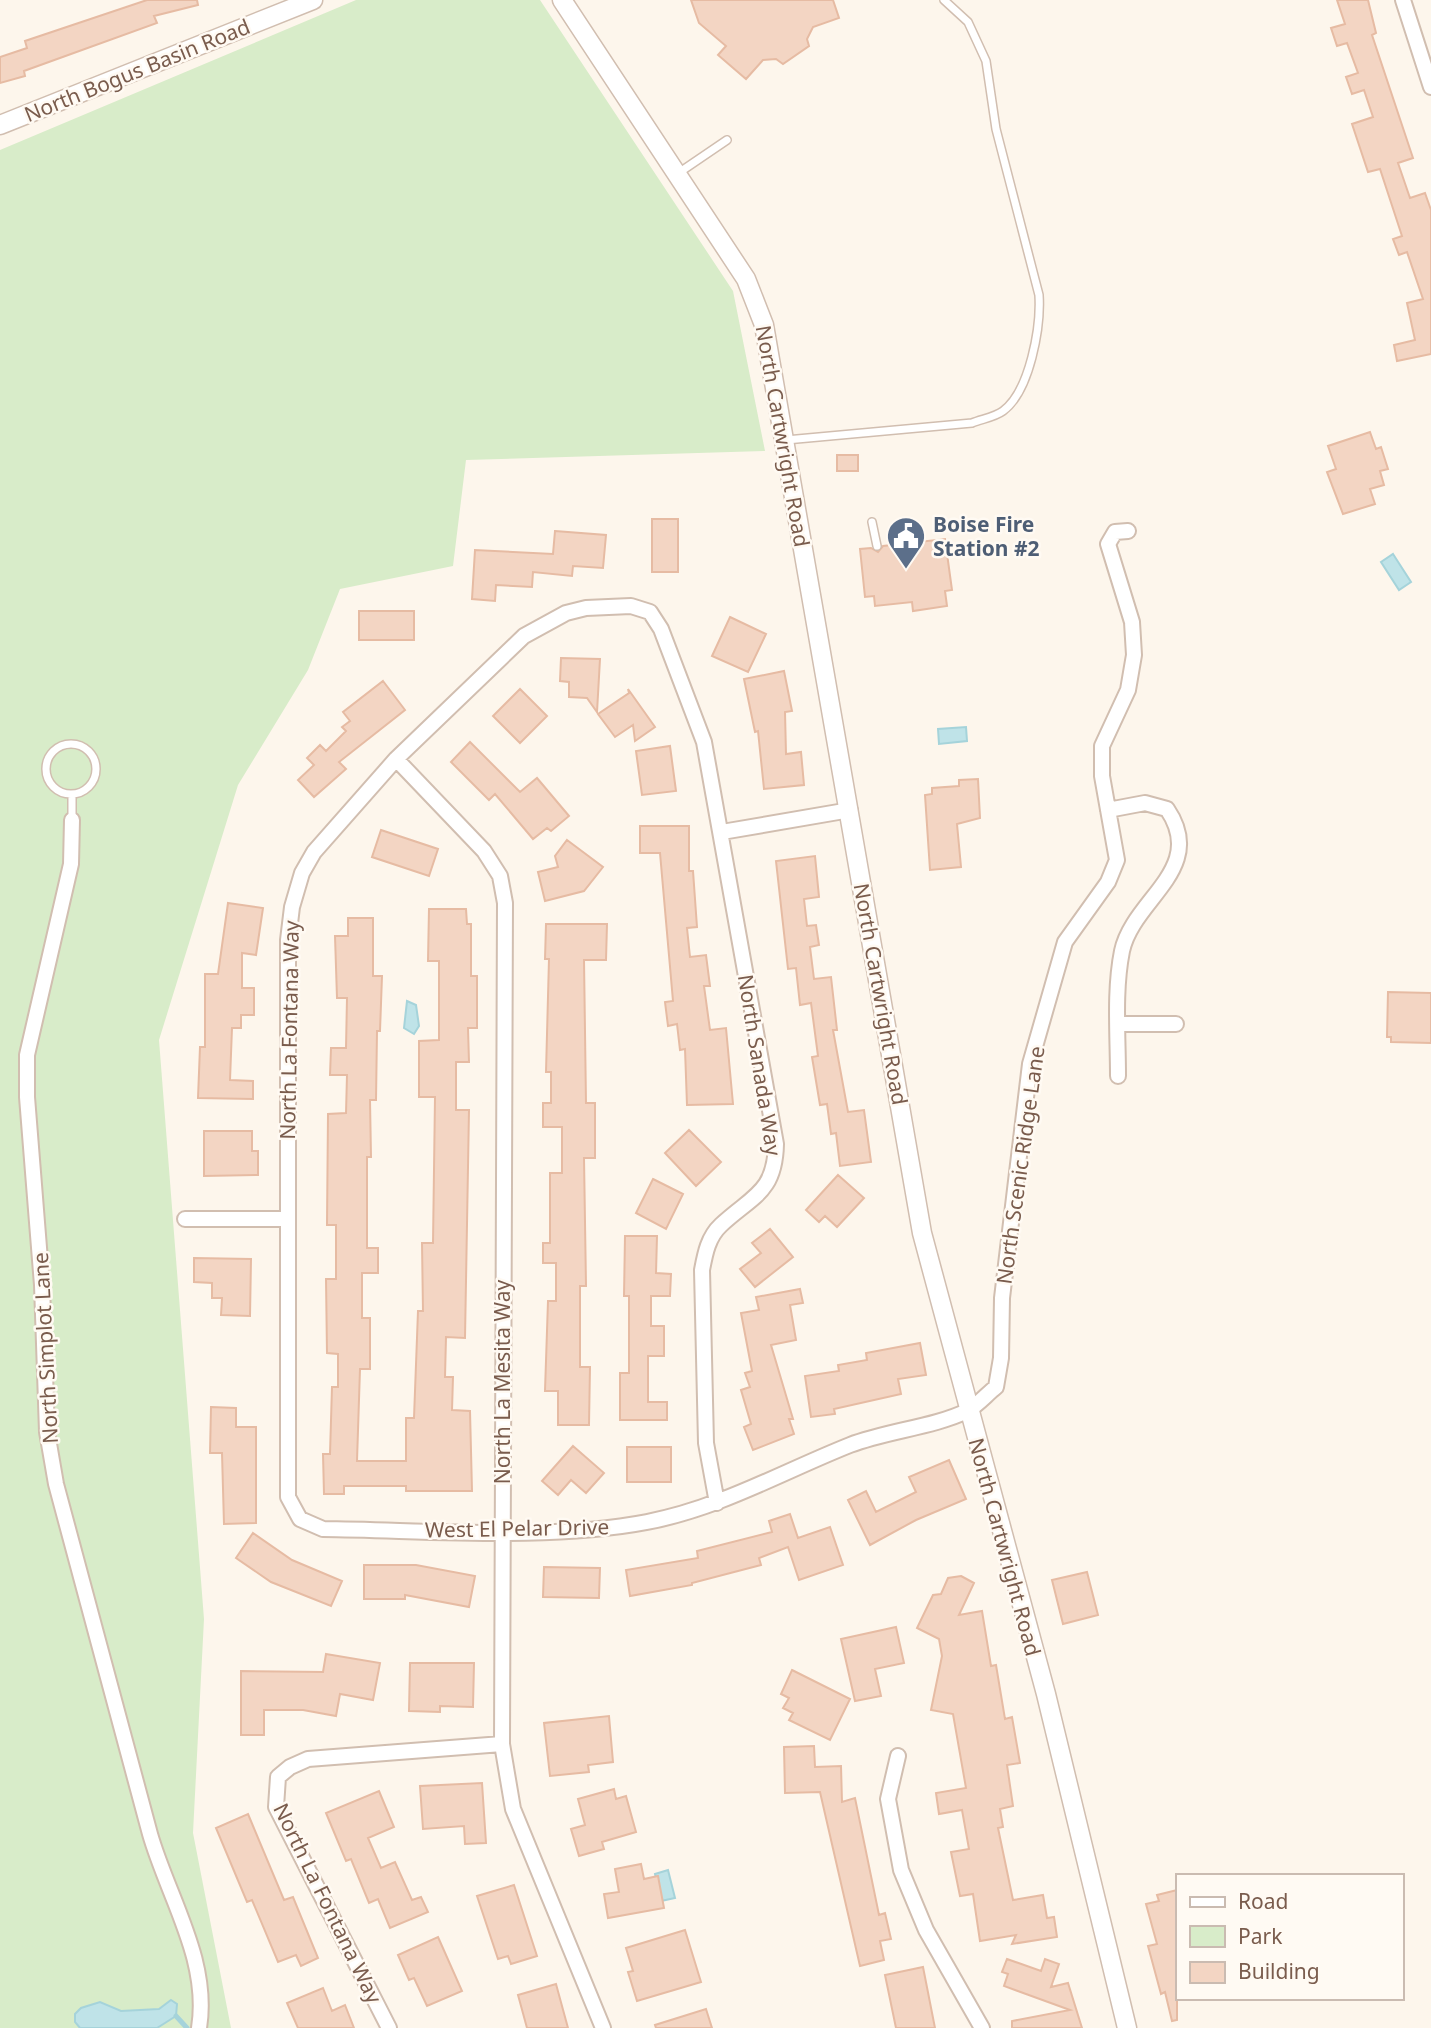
<svg xmlns="http://www.w3.org/2000/svg" width="1431" height="2028" viewBox="0 0 1431 2028" font-family="'Noto Sans',sans-serif">
<style>
.green{fill:#d8ecc9}
.water{fill:#bfe3e8;stroke:#a5d3da;stroke-width:2}
.lines{fill:none;stroke-linecap:round;stroke-linejoin:round}
.stream{stroke:#a5d3da;stroke-width:5}
.building{fill:#f3d5c3;stroke:#e6bba3;stroke-width:2}
.service-casing{stroke:#d1beb0;stroke-width:10}
.minor-casing{stroke:#d1beb0;stroke-width:18}
.tertiary-casing{stroke:#d1beb0;stroke-width:21}
.service{stroke:#fff;stroke-width:7}
.minor{stroke:#fff;stroke-width:14}
.tertiary{stroke:#fff;stroke-width:18}
.labels{text-anchor:middle;dominant-baseline:central;stroke-width:5;stroke-linejoin:round;paint-order:stroke}
.street-label{font-size:21px;fill:#7a5c4d;stroke:#fffaf3}
.service-label{font-size:21px;font-weight:bold;fill:#4e5e75;stroke:#fffaf3;text-anchor:start}
</style>
<rect width="100%" height="100%" fill="#fdf6ec"/>
<path class="green" d="M356 0H540L733 291 765 451 466 460 453 566 340 589 308 670 238 785 159 1040 204 1619 193 1833 231 2028H0V150Z"/>
<path class="water" d="M1393 554 1411 582 1399 590 1381 562Z
M966 727 967 741 939 744 938 729Z
M407 1001 416 1005 419 1026 414 1034 404 1028Z
M668 1870 675 1898 661 1901 655 1874Z
M171 2000 177 2004 176 2016 157 2028H80L75 2022V2014L81 2008 100 2002 121 2011 159 2009Z"/>
<g class="lines">
<path class="stream" d="M176 2016 187 2028"/>
</g>
<path class="building" d="M147 0H197L198 5 154 16 157 23 24 71 25 76 0 83V57L27 48 25 41Z
M691 0H833L839 18 813 27 807 39 809 46 783 64 776 59 763 60 746 79 718 55 726 46 699 23Z
M1337 0H1368L1376 33 1372 35 1413 158 1398 163 1410 198 1425 193 1431 210V354L1397 361 1394 345 1415 340 1407 303 1423 299 1407 252 1399 255 1393 239 1402 236 1380 169 1368 172 1352 124 1373 117 1364 90 1352 94 1346 77 1358 73 1347 43 1337 46 1331 28 1345 24Z
M1370 432 1376 449 1381 447 1388 469 1380 471 1384 485 1370 489 1375 504 1343 514 1327 472 1336 469 1328 446Z
M837 455H858V471H837Z
M652 519H678V572H652Z
M555 531 606 535 603 568 573 566 572 576 533 572 532 587 496 585 495 601 472 599 475 550 553 554Z
M945 539 952 590 945 591 947 606 913 611 912 602 875 606 874 596 865 597 860 549 871 548 878 552 883 546Z
M359 611H414V640H359Z
M730 617 766 634 748 672 712 656Z
M561 658 600 659 597 712 587 698 569 697V682L560 681Z
M784 671 792 711 785 712 786 754 801 752 804 785 764 789 758 731 755 732 744 679Z
M383 681 405 710 339 762 346 769 314 797 298 780 314 765 307 758 320 745 326 751 346 731 342 727 350 721 343 712Z
M520 689 547 716 520 743 493 716Z
M628 689 655 727 635 741 633 725 615 737 598 714 629 693Z
M470 742 520 792 537 778 569 816 551 831 547 828 533 839 495 794 489 800 451 762Z
M670 746 676 791 642 795 636 751Z
M978 779 980 818 957 824 961 867 930 870 925 795 932 794V788L959 786V780Z
M640 826H689V871H693L697 927 687 928 690 957 706 955 710 986H704L710 1030 726 1028 733 1104 687 1105 685 1049 680 1050 677 1024 668 1026 665 1002 673 1001 660 853H640Z
M381 830 438 849 429 876 372 857Z
M567 840 603 867 584 891 545 901 538 872 558 867 555 856Z
M815 856 819 897 804 899 807 926 816 925 819 945 810 947 814 979 831 977 837 1030H833L848 1112 864 1110 871 1162 840 1166 836 1133 831 1134 827 1104 820 1105 812 1057 818 1056 811 1003 800 1005 796 968 788 969 776 861Z
M228 903 263 908 256 955 242 953V988H254V1015H241V1028H232L230 1080 253 1081V1099L198 1098 200 1047H205V974H218Z
M429 909H466L467 924H471V976H477V1028H468L469 1062H456V1110H469L465 1338 446 1337 445 1377H453L452 1410 470 1411 472 1491H406V1486H344V1494H324L323 1454H330L332 1387H338V1354L327 1353 326 1279H336V1225H327L328 1114 346 1113 347 1075H330L331 1048H346L347 998H337L335 936H348V918H373V976H382L380 1031H377L376 1100H370L371 1157H367V1248H378V1273H362V1318H370V1369H360L357 1461H406V1418H414L418 1311H423L422 1243H433L435 1097H419V1041L439 1040V961H428Z
M546 924H607L606 960H584L586 1103H595V1158H584L586 1286H580V1367H590L589 1425H558V1391H545L548 1301H556V1263H543V1243H550V1173H562V1127H543V1103H551V1072H546L549 959H545Z
M1388 992 1431 993V1043L1391 1042V1037H1387Z
M689 1130 721 1162 696 1186 665 1153Z
M204 1131H252V1151H258V1175L204 1176Z
M838 1175 864 1198 837 1227 825 1216 819 1222 806 1210Z
M653 1179 683 1194 666 1229 636 1213Z
M770 1229 793 1257 755 1287 740 1269 761 1253 752 1243Z
M625 1236H657L656 1273 671 1274 670 1296H651V1326H664V1356H648V1402H667V1420H620V1373H629V1296H624Z
M194 1258 251 1259 250 1316 221 1315 222 1298H212V1283L194 1282Z
M800 1289 803 1303 790 1305 796 1340 771 1345 793 1419H789L794 1434 753 1450 744 1427 751 1424 741 1390 750 1387 745 1373 752 1371 741 1313 759 1310 756 1297Z
M920 1343 926 1375 898 1379 901 1394 834 1409 835 1414 811 1417 805 1376 839 1371 838 1365 867 1360 866 1353Z
M211 1407 236 1408V1427H256V1523L224 1524 222 1453H210Z
M573 1446 604 1473 586 1493 571 1480 558 1495 542 1481Z
M627 1447H671V1482H627Z
M949 1460 966 1499 916 1520 870 1545 848 1500 866 1491 876 1512 916 1492 909 1477Z
M790 1514 798 1538 830 1527 843 1565 799 1580 788 1547 759 1558 761 1565 692 1583V1585L630 1596 626 1570 698 1558 697 1551 772 1532 769 1521Z
M253 1533 292 1560 342 1581 331 1606 271 1582 236 1558Z
M364 1565H416L475 1576 469 1607 405 1595V1599H364Z
M544 1567 600 1568 599 1598 543 1597Z
M1087 1572 1098 1615 1063 1624 1052 1580Z
M961 1576 974 1583 959 1615 982 1611 991 1666 996 1665 1005 1719 1012 1717 1020 1763 1007 1765 1013 1806 1000 1809 1003 1827 998 1828 1013 1900 1043 1895 1047 1918 1054 1917 1057 1937 1012 1944 1016 1935 980 1941 973 1894 960 1896 951 1852 969 1849 962 1810 939 1814 936 1793 966 1788 953 1714 931 1710 942 1656 939 1639 917 1628 933 1595 941 1594 948 1578Z
M896 1627 904 1663 875 1669 881 1696 855 1701 841 1639Z
M326 1654 380 1663 373 1700 340 1694 336 1716 303 1710H264V1735H241V1671L323 1672Z
M410 1663H474L473 1707 440 1706V1712L409 1711Z
M792 1670 850 1699 830 1740 789 1720 793 1713 783 1708 789 1698 781 1694Z
M609 1716 613 1762 588 1765 589 1772 550 1776 544 1723Z
M814 1746 815 1767 841 1766 842 1802 855 1798 879 1915 885 1913 891 1939 880 1941 884 1960 860 1966 820 1792 785 1793 784 1747Z
M482 1783 486 1843 465 1844 464 1826 423 1829 420 1786Z
M614 1789 616 1799 626 1796 636 1832 602 1842 604 1849 579 1856 571 1829 585 1825 578 1799Z
M379 1791 394 1827 368 1838 381 1868 395 1862 412 1900 421 1897 428 1912 390 1928 378 1899 369 1903 351 1859 346 1861 326 1813Z
M248 1814 284 1900 293 1897 318 1958 301 1966 296 1955 278 1962 252 1900 247 1902 216 1828Z
M641 1864 644 1879 658 1876 664 1908 608 1918 604 1894 619 1892 615 1869Z
M514 1885 537 1956 511 1964 508 1956 498 1959 477 1896Z
M1177 1890V2020L1172 2021 1165 1992 1161 1994 1148 1946 1157 1944 1146 1904 1159 1901 1157 1895Z
M685 1930 701 1982 637 2001 628 1972 633 1971 626 1948Z
M438 1937 462 1991 427 2006 414 1978 409 1980 398 1955Z
M1007 1959 1041 1971 1045 1959 1059 1964 1051 1987 1068 1983 1082 2028H1012V2021L1070 2010 1004 1986 1008 1974 1002 1972Z
M923 1967 935 2028H896L885 1975Z
M556 1984 568 2028H527L518 1995Z
M323 1988 332 2011 345 2005 354 2028H298L287 2003Z
M706 2009 712 2028H656L655 2025Z"/>
<g class="lines">
<g class="service-casing">
<path id="service" d="M677 174 727 140
M786 440 972 423C982 419 995 417 1003 411 1030 391 1041 327 1039 295L996 129 986 61 968 22 944 0
M872 522 877 546
M46 769a25 25 0 1 1 50 0a25 25 0 1 1-50 0Z
M72 794V820"/>
</g>
<g class="minor-casing">
<path id="minor" d="M1403 0 1431 87
M396 759 484 851 500 876 505 903 502 1744 513 1809 603 2028
M1108 810 1145 803 1167 809C1208 869 1133 899 1122 951 1114 991 1118 1035 1118 1076
M72 820 71 864 27 1055V1097L42 1285 47 1432 56 1484C88 1601 118 1718 150 1834 168 1897 210 1960 199 2028
M722 832 850 810
M1118 1024H1176
M185 1219H287
M717 1503 706 1443 702 1270C705 1254 708 1237 721 1225 752 1196 775 1193 776 1144L704 742 661 629 650 612 631 606 586 608 566 613 524 636 396 759 314 852 302 873 292 907 288 940V1497L300 1519 323 1529C424 1530 548 1541 647 1522 720 1508 782 1472 850 1445 886 1431 934 1427 967 1411 978 1405 987 1394 996 1387L1001 1358 1002 1298 1030 1064 1065 942 1108 882 1117 860 1102 776V746L1128 690 1134 655 1132 622 1108 544 1115 532 1128 531
M898 1756 888 1799 901 1870 926 1930 982 2028
M389 2028 276 1807 278 1777 290 1767 308 1759 502 1744"/>
</g>
<g class="tertiary-casing">
<path id="tertiary" d="M562 0 746 279 764 325 922 1233 1046 1694 1127 2028
M0 125 313 0"/>
</g>
<use href="#service" class="service"/>
<use href="#minor" class="minor"/>
<use href="#tertiary" class="tertiary"/>
</g>
<defs>
<g id="civic-pin" transform="scale(2.0125)"><path d="M0 17L-7.5 6A9.5 9.5 0 1 1 7.5 6Z" fill="#5c6f8a" stroke="#fffaf3"/><path d="M-.6-6.5H3V-4.5H.6V-3L4-1V1h2V6H-6V1h2V-1L-.6-3ZM-1.2 2.5V6h2.4V2.5Z" fill="#fff"/></g>
</defs>
<g fill-rule="evenodd">
<use href="#civic-pin" x="906" y="536"/>
</g>
<g class="labels">
<g class="street-label">
<text transform="translate(137 70) rotate(-22)">North Bogus Basin Road</text>
<text transform="translate(783 436) rotate(80)">North Cartwright Road</text>
<text transform="translate(881 994) rotate(80)">North Cartwright Road</text>
<text transform="translate(289 1030) rotate(-89)">North La Fontana Way</text>
<text transform="translate(760 1065) rotate(81)">North Sanada Way</text>
<text transform="translate(1020 1165) rotate(-82)">North Scenic Ridge Lane</text>
<text transform="translate(45 1348) rotate(-93)">North Simplot Lane</text>
<text transform="translate(502 1382) rotate(-90)">North La Mesita Way</text>
<text transform="translate(517 1528) rotate(-1)">West El Pelar Drive</text>
<text transform="translate(1005 1547) rotate(75)">North Cartwright Road</text>
<text transform="translate(328 1903) rotate(64)">North La Fontana Way</text>
</g>
<g class="service-label">
<text x="933" y="524">Boise Fire<tspan x="933" dy="24">Station #2</tspan></text>
</g>
</g>
<rect x="1176" y="1874" width="228" height="126" fill="#fffaf3" stroke="#cabbb1" stroke-width="2"/>
<rect x="1190" y="1897" width="35" height="10" fill="#ffffff" stroke="#cabbb1" stroke-width="2"/>
<text x="1238" y="1909" font-size="21" fill="#7a5c4d">Road</text>
<rect x="1190" y="1926" width="35" height="21" fill="#d8ecc9" stroke="#cabbb1" stroke-width="2"/>
<text x="1238" y="1944" font-size="21" fill="#7a5c4d">Park</text>
<rect x="1190" y="1962" width="35" height="21" fill="#f3d5c3" stroke="#cabbb1" stroke-width="2"/>
<text x="1238" y="1979" font-size="21" fill="#7a5c4d">Building</text>
</svg>
